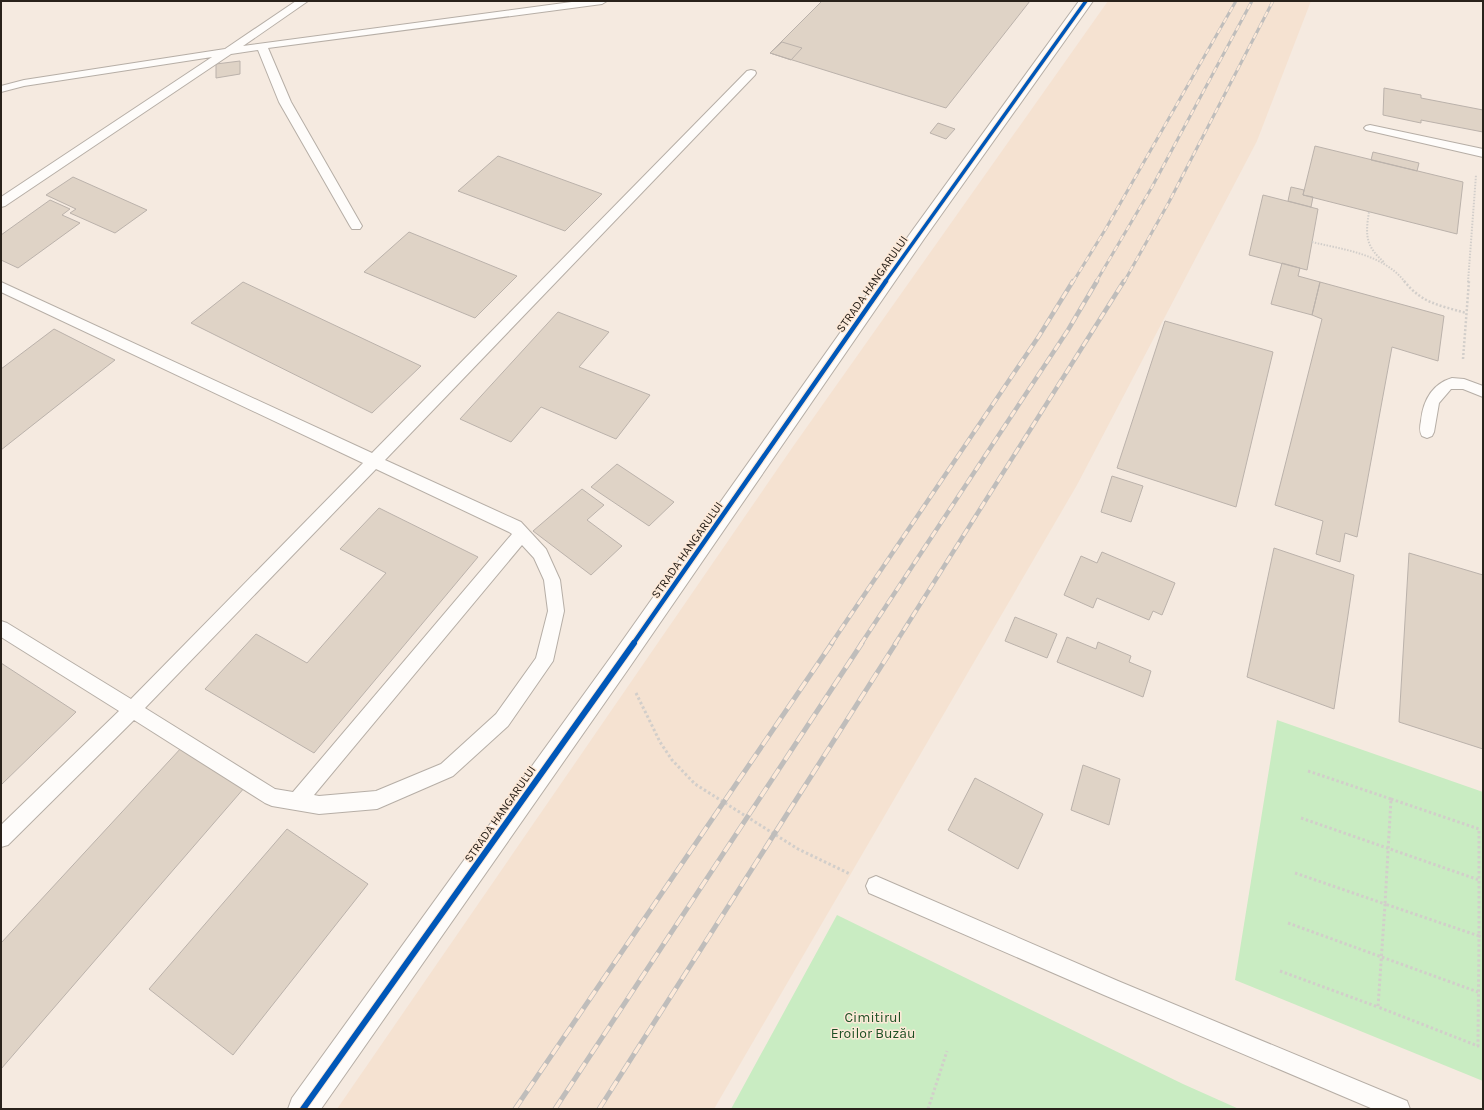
<svg xmlns="http://www.w3.org/2000/svg" width="1484" height="1110" viewBox="0 0 1484 1110" font-family="Karla,sans-serif">
<style>
.built{fill:#f5e2d1}
.green{fill:#c9ecc2}
.building{fill:#dfd3c6;stroke:#bbb2ab}
.lines{fill:none;stroke-linecap:round;stroke-linejoin:round}
.lane-casing{stroke:#b6aea6;stroke-width:2}
.street-casing{stroke:#b6aea6;stroke-width:2}
.path-far2{stroke:#d2ceca;stroke-width:2;stroke-dasharray:1.5 1.5;stroke-linecap:butt}
.path-far1{stroke:#d2ceca;stroke-width:2.5;stroke-dasharray:2 2;stroke-linecap:butt}
.path{stroke:#d2ceca;stroke-width:3;stroke-dasharray:2.5 2.5;stroke-linecap:butt}
.lane{fill:#fefcfa;fill-rule:evenodd}
.street{fill:#fefcfa;fill-rule:evenodd}
.rail-far2-casing{stroke:#bfbdbb;stroke-width:3}
.rail-far1-casing{stroke:#bfbdbb;stroke-width:4.5}
.rail-casing{stroke:#bfbdbb;stroke-width:5}
.rail-far2{stroke:#fde9d8;stroke-width:2;stroke-dasharray:6;stroke-linecap:butt}
.rail-far1{stroke:#fde9d8;stroke-width:3;stroke-dasharray:8;stroke-linecap:butt}
.rail{stroke:#fde9d8;stroke-width:3.5;stroke-dasharray:11;stroke-linecap:butt}
.cycleway-far2-casing{stroke:#fde9d8;stroke-width:5.5}
.cycleway-far1-casing{stroke:#fde9d8;stroke-width:7}
.cycleway-casing{stroke:#fde9d8;stroke-width:8}
.cycleway-far2{stroke:#0057b8;stroke-width:3.5}
.cycleway-far1{stroke:#0057b8;stroke-width:4.5}
.cycleway{stroke:#0057b8;stroke-width:6}
.labels{text-anchor:middle;dominant-baseline:central;stroke-width:3;stroke-linejoin:round;paint-order:stroke}
.street-label{font-size:12px;fill:#29221b;stroke:#fde9d8}
.near-park-label{font-size:14px;fill:#1c5023;stroke:#fde9d8}
</style>
<rect width="100%" height="100%" fill="#f5eae0"/>
<path class="built" d="M1108 1H1311L1257 141 1077 485 714 1109H337L792 448Z"/>
<path class="green" d="M1277 720 1483 792V1081L1235 980Z
M837 915 1183 1084 1239 1109H731Z"/>
<path class="building" d="M822 1H1030L946 108 770 53Z
M782 42 802 48 791 60 770 53Z
M240 61V74L216 78V64Z
M1384 88 1421 95V98L1483 110V132L1421 120V123L1383 115Z
M938 123 955 129 946 139 930 133Z
M1315 146 1463 182 1457 234 1303 195Z
M1373 152 1419 163 1417 171 1371 160Z
M498 156 602 194 565 231 458 191Z
M73 177 147 210 115 233 70 213 76 209 46 195Z
M1291 187 1304 190 1303 195 1313 197 1311 207 1288 201Z
M1263 195 1318 209 1307 270 1249 255Z
M50 200 70 209 62 215 80 223 18 268 1 260V235Z
M409 232 517 276 475 318 364 272Z
M1282 263 1300 268 1298 276 1320 282 1312 315 1271 304Z
M243 282 421 366 372 413 191 323Z
M1320 282 1444 316 1438 361 1392 347 1357 537 1345 533 1340 562 1316 554 1323 521 1275 505 1322 319 1312 315Z
M558 312 609 332 579 367 650 395 616 439 541 407 511 442 460 419Z
M1165 321 1273 352 1236 507 1117 468Z
M54 329 115 360 1 450V369Z
M617 464 674 502 649 526 591 487Z
M1112 476 1143 486 1131 522 1101 512Z
M582 489 604 505 587 520 622 546 591 575 533 531Z
M379 508 478 557 314 753 205 689 256 634 307 663 386 573 340 549Z
M1274 548 1354 575 1334 709 1247 677Z
M1102 552 1175 583 1162 615 1153 611 1149 620 1097 598 1093 608 1064 595 1081 556 1097 563Z
M1409 553 1483 575V749L1399 722Z
M1015 617 1057 634 1047 658 1005 641Z
M1067 637 1096 649 1098 642 1131 656 1129 662 1151 671 1143 697 1057 662Z
M1 663 76 712 1 785Z
M182 747 245 787 1 1069V943Z
M1083 765 1120 779 1109 825 1071 810Z
M975 778 1043 814 1018 869 948 830Z
M287 829 368 884 233 1055 149 989Z"/>
<g class="lines">
<g class="lane-casing">
<path id="lane" d="M296 1H308L243 46 579 1H607L602 4 268 48 291 102 362 226 360 229H352L350 226 279 102 258 50 231 54 5 206 1 207V197L212 57 24 86 1 92V86L24 80 225 49Z
M751 70 755 71 756 73 755 75 385 460 521 522 546 549 560 580 564 611 553 661 508 726 453 776 377 809 319 814 272 806 265 803 134 720 8 845 1 847V825L119 711 1 637V621L7 623 131 699 363 463 1 292V282L372 453 747 71ZM376 469 509 532 512 534 293 792 275 789 145 708ZM522 545 534 558 544 580 548 611 536 658 496 714 441 764 376 791 319 796 314 795Z
M1370 125 1483 149V157L1366 130 1364 128 1366 126Z
M1452 378 1464 379 1483 386V397L1463 389H1451L1439 403 1434 432 1432 436 1427 438 1422 436C1419 431 1420 426 1421 421 1423 401 1432 384 1452 378Z
M876 876 1118 981 1407 1101 1410 1109H1373L1104 995 869 893 866 886 869 879Z"/>
</g>
<g class="street-casing">
<path id="street" d="M1079 1H1093L924 239 629 668 321 1109H288L292 1098 613 654 912 231Z"/>
</g>
<path class="path-far2" d="M1369 212C1365 236 1366 247 1385 263
M1312 242C1345 250 1383 254 1405 282
M1468 282 1476 175"/>
<path class="path-far1" d="M1404 281C1423 304 1439 305 1466 313
M1463 359 1469 281"/>
<path class="path" d="M636 693 660 742 672 760 695 784 798 849 850 874
M1308 771 1391 799
M1391 799 1479 829V936L1385 904Z
M1301 818 1479 880
M1295 873 1385 904 1378 1007 1478 1046 1479 936 1483 937
M1288 923 1478 992
M1280 971 1378 1007
M928 1109 947 1051"/>
<use href="#lane" class="lane"/>
<use href="#street" class="street"/>
<g class="rail-far2-casing">
<path id="rail-far2" d="M1073 282 1105 230 1236 1
M1096 282 1152 187 1252 1
M1124 282 1169 202 1273 1"/>
</g>
<g class="rail-far1-casing">
<path id="rail-far1" d="M831 644 1039 336 1073 281
M861 644 1068 330 1097 281
M895 644 1124 281"/>
</g>
<g class="rail-casing">
<path id="rail" d="M515 1109 832 643
M555 1109 862 643
M599 1109 896 643"/>
</g>
<use href="#rail-far2" class="rail-far2"/>
<use href="#rail-far1" class="rail-far1"/>
<use href="#rail" class="rail"/>
<g class="cycleway-far2-casing">
<path id="cycleway-far2" d="M885 282 1086 1"/>
</g>
<g class="cycleway-far1-casing">
<path id="cycleway-far1" d="M633 644 886 281"/>
</g>
<g class="cycleway-casing">
<path id="cycleway" d="M303 1109 634 643"/>
</g>
<use href="#cycleway-far2" class="cycleway-far2"/>
<use href="#cycleway-far1" class="cycleway-far1"/>
<use href="#cycleway" class="cycleway"/>
</g>
<g class="labels">
<g class="street-label">
<text transform="translate(872 284) rotate(-55)">STRADA HANGARULUI</text>
<text transform="translate(687 550) rotate(-55)">STRADA HANGARULUI</text>
<text transform="translate(500 814) rotate(-55)">STRADA HANGARULUI</text>
</g>
<g class="near-park-label">
<text x="873" y="1017">Cimitirul<tspan x="873" dy="16">Eroilor Buzău</tspan></text>
</g>
</g>
<rect width="1484" height="1110" fill="none" stroke="#29221b" stroke-width="4"/>
</svg>
